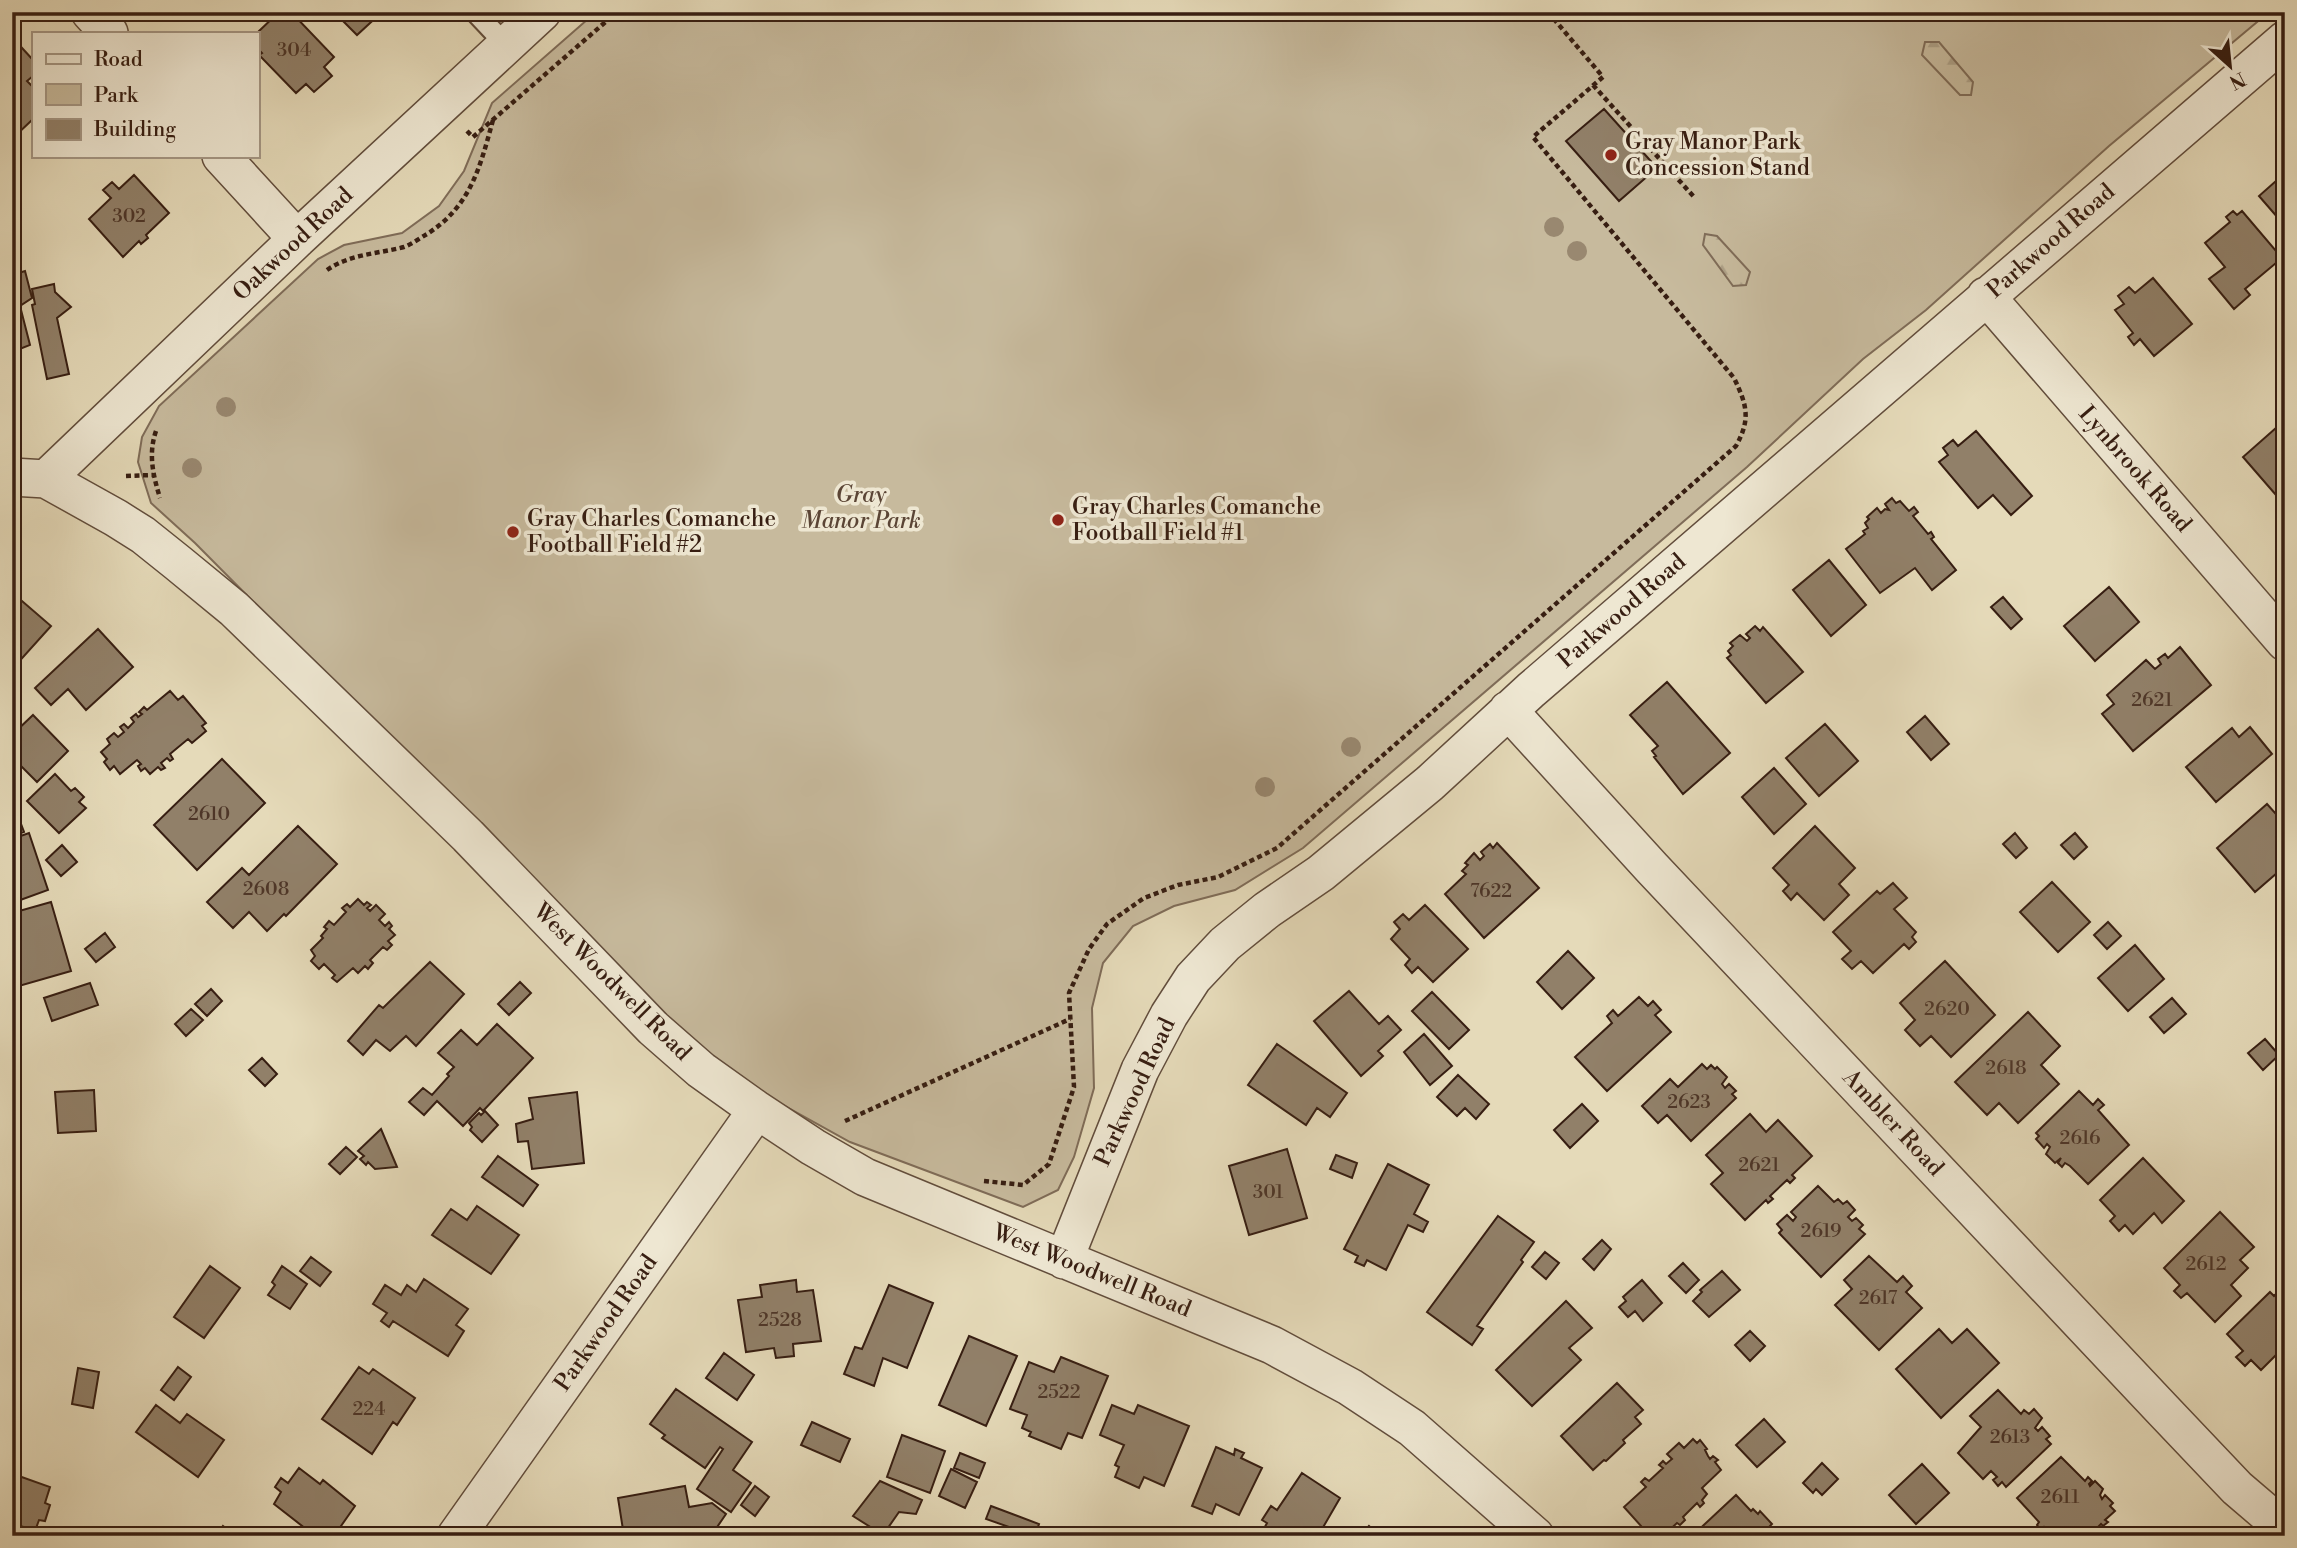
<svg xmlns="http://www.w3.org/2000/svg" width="2297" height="1548" viewBox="0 0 2297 1548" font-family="'Libre Bodoni',serif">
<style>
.green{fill:#c7ba9d;stroke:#7f6c58;stroke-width:2}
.forest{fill:url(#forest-firs);stroke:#7f6c58;stroke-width:2}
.building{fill:#918069;stroke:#371e12;stroke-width:2}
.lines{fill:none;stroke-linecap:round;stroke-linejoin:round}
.lane-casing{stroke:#624d3c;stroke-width:23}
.street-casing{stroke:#624d3c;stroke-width:40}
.path{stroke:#371e12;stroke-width:4.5;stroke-dasharray:5 3.5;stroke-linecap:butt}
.lane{stroke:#eee7d2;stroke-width:19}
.street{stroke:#eee7d2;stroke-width:37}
.tree{fill:#998870}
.poi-dot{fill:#8f2418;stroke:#eee7d2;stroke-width:2.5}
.labels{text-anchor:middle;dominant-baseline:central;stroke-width:7;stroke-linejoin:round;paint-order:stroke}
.number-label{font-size:19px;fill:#4e3628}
.poi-label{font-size:23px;fill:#371e12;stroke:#eee7d2;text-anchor:start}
.street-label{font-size:23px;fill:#371e12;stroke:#eee7d2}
.park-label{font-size:23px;font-style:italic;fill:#5b4535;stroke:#eee7d2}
</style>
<defs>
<pattern id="forest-firs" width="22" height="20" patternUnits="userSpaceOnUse" patternTransform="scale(1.75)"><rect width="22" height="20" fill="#c7ba9d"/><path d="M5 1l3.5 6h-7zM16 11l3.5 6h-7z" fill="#ac9f86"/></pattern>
</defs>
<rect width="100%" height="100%" fill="#e5dab9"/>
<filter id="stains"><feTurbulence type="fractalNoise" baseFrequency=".00286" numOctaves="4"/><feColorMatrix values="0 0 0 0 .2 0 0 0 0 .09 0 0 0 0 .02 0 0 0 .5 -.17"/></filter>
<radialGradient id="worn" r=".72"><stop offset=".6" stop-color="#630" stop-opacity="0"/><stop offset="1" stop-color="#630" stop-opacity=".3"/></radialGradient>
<path class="green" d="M596 12H2269L2109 146 1926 310 1863 359 1747 467 1303 848 1235 890 1174 906 1133 926 1103 963 1092 1008 1094 1088 1074 1157 1058 1190 1023 1207 850 1142 747 1085 680 1032 195 543 151 503 138 462 142 437 159 406 318 259 344 245 402 233 439 206 464 171 492 103Z"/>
<path class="forest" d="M1925 42H1939L1973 82 1971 95H1960L1922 55Z
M1705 234 1717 236 1750 272 1746 285 1733 286 1703 245Z"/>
<path class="building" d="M279 12H291L334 57 324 67 332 76 314 92 306 84 296 93 259 55 262 53 257 48V33Z
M334 12H382L357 35Z
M12 37 33 60V76L27 81 33 87V119L12 139Z
M1604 109 1657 168 1619 201 1566 141Z
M2285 173V226L2259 196Z
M134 175 169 213 146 235 148 238 141 244 139 241 123 257 89 219 111 198 103 190 112 182 119 189Z
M2233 211 2237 215 2242 211 2282 258 2245 289 2250 295 2234 309 2209 279 2225 267 2205 243 2230 222 2226 217Z
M25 271 32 298 20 306 30 345 12 352V275Z
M2153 278 2192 324 2154 356 2140 339 2134 345 2128 337 2133 333 2115 310 2124 304 2118 296 2129 287 2135 293Z
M54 284 55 292 71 307 57 318 69 374 47 379 32 305 35 304 32 289Z
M2285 420V499L2282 502 2243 457Z
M1976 431 2032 496 2011 515 1993 495 1978 508 1939 462 1948 455 1943 448 1953 440 1958 446Z
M1892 498 1896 503 1900 501 1909 511 1914 507 1918 512 1913 516 1928 534 1931 532 1934 537 1931 539 1956 570 1932 590 1915 568 1880 593 1846 549 1865 534 1863 531 1868 528 1865 523 1869 519 1867 517 1877 508 1881 513 1885 509 1889 510 1885 504Z
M1829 560 1866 605 1831 636 1793 590Z
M2109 587 2139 622 2095 661 2064 626Z
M15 595 51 626 16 665 12 662V597Z
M2003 597 2022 619 2011 629 1991 607Z
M1755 626 1760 631 1763 627 1803 672 1766 703 1727 658 1731 655 1728 651 1733 646 1730 643 1740 635 1747 641 1750 638 1746 634Z
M98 629 133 667 86 710 68 689 51 705 35 688Z
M2180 647 2211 685 2133 751 2102 714 2114 704 2107 695 2146 660 2155 669 2161 664 2158 659 2165 654 2168 658Z
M1667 682 1730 753 1683 794 1654 757 1656 756 1652 751 1658 746 1630 715Z
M170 691 178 700 183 696 206 723 202 726 206 731 192 743 188 739 170 754 173 759 170 761 167 758 161 763 165 768 161 770 158 767 150 774 145 768 141 771 138 766 141 764 137 760 120 774 114 766 110 770 104 762 107 759 101 752 110 744 107 739 114 733 118 737 124 732 120 727 124 724 128 728 134 722 131 718 136 714 138 717 142 714 139 712 144 707 147 710Z
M33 715 68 751 37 782 12 757V735Z
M1925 716 1949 744 1931 760 1907 732Z
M1825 724 1858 761 1819 796 1786 758Z
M2250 727 2272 754 2216 802 2186 767 2232 728 2239 737Z
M222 759 265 803 197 870 154 825Z
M1774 768 1806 804 1774 834 1742 797Z
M55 774 71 791 75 788 84 797 79 802 86 808 59 833 27 801Z
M2267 804 2275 813 2285 805V866L2255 892 2217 848Z
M15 808 24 832 12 836V809Z
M298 826 337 864 286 916 284 914 267 931 249 912 233 928 207 902 242 868 249 875Z
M1815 826 1855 868 1839 884 1849 895 1824 920 1797 893 1791 900 1783 891 1789 885 1773 868Z
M29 833 48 890 12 903V839Z
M2015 833 2027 848 2016 858 2003 844Z
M2075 833 2087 847 2074 859 2061 845Z
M1497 843 1539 888 1484 938 1445 894 1466 874 1462 871 1468 865 1465 863 1474 853 1480 860 1484 856 1481 852 1490 844 1493 848Z
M62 845 77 862 61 876 46 860Z
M2052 882 2090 922 2058 952 2020 912Z
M1893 883 1907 898 1894 909 1916 932 1912 937 1916 942 1909 949 1904 944 1873 973 1861 961 1852 969 1842 959 1851 951 1833 932 1877 891 1880 894Z
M358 899 364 905 367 902 371 905 367 908 370 911 376 905 385 914 379 920 385 926 389 922 392 926 389 929 395 935 388 941 392 945 387 950 383 947 370 960 373 963 368 969 365 966 358 973 353 968 337 982 332 978 335 975 324 964 319 969 311 961 315 956 311 950 323 938 321 936 327 929 324 927 329 921 334 925 346 912 342 908 347 904 350 907Z
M51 902 71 971 12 988V913Z
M1425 905 1468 949 1433 982 1418 967 1412 973 1405 965 1410 959 1391 939 1400 929 1394 922 1403 914 1409 920Z
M2108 922 2121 936 2107 949 2094 935Z
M105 933 115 947 96 962 85 949Z
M2135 945 2164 979 2128 1011 2098 978Z
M1568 951 1594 978 1562 1009 1537 982Z
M1945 961 1995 1015 1951 1057 1931 1036 1920 1046 1905 1030 1915 1020 1900 1003Z
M430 962 464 994 416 1046 406 1036 390 1051 376 1040 363 1055 348 1041 379 1005 383 1008Z
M520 982 531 993 509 1015 498 1004Z
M90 983 98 1005 52 1021 44 998Z
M211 989 222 1001 207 1016 195 1004Z
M1349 991 1379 1024 1388 1016 1401 1030 1378 1051 1383 1056 1361 1076 1314 1021Z
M1432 992 1469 1030 1449 1049 1412 1011Z
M1639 997 1648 1006 1653 1001 1661 1010 1655 1015 1671 1032 1607 1091 1575 1057 1612 1023 1607 1016 1613 1010 1618 1016Z
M2172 998 2186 1014 2164 1033 2150 1017Z
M191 1009 203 1020 186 1036 175 1024Z
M2028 1012 2060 1046 2041 1065 2059 1084 2018 1123 1999 1103 1987 1115 1955 1082Z
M497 1024 533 1058 483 1111 480 1108 463 1126 437 1101 424 1115 409 1102 423 1088 432 1095 449 1076 447 1074 454 1067 438 1053 461 1030 477 1045Z
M1424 1034 1452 1066 1430 1085 1404 1052Z
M2265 1039 2279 1055 2263 1070 2248 1053Z
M1277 1044 1347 1093 1330 1117 1317 1108 1306 1125 1248 1085Z
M262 1058 277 1074 265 1086 249 1070Z
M1702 1064 1707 1069 1711 1065 1715 1069 1717 1067 1727 1077 1722 1084 1725 1088 1729 1084 1736 1091 1732 1094 1736 1098 1691 1141 1667 1115 1658 1123 1642 1106 1670 1079 1678 1087Z
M1458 1075 1489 1104 1476 1119 1465 1108 1457 1116 1437 1097Z
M94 1090 96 1131 58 1133 55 1092Z
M2079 1091 2093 1105 2098 1099 2104 1105 2098 1110 2129 1145 2088 1184 2070 1166 2065 1163 2062 1167 2058 1163 2061 1158 2055 1163 2046 1154 2050 1147 2047 1144 2044 1148 2036 1139 2039 1136 2036 1133Z
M577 1092 584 1163 532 1169 528 1141 518 1142 516 1124 533 1119 529 1098Z
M1582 1104 1598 1121 1570 1148 1554 1130Z
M485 1111 498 1125 482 1142 470 1130 472 1127 469 1123 479 1113 481 1115Z
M1750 1114 1766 1132 1778 1120 1812 1156 1792 1175 1795 1178 1790 1183 1787 1180 1770 1196 1773 1199 1768 1203 1766 1200 1745 1220 1711 1184 1723 1173 1706 1155Z
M381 1129 397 1167 375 1169 368 1162 366 1165 360 1159 364 1156 358 1151Z
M346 1147 357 1157 340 1174 329 1164Z
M1287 1149 1307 1218 1249 1235 1229 1166Z
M1336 1155 1357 1163 1352 1178 1330 1169Z
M498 1156 538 1185 523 1206 482 1177Z
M2143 1158 2184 1201 2162 1223 2154 1213 2133 1234 2125 1225 2119 1231 2110 1221 2115 1216 2100 1200Z
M1388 1164 1429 1185 1414 1214 1428 1222 1423 1232 1408 1225 1386 1270 1367 1260 1364 1266 1355 1262 1358 1256 1344 1249Z
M12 1165H15L19 1196 12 1197Z
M1818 1186 1834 1202 1838 1199 1843 1204 1847 1201 1855 1210 1848 1217 1852 1221 1856 1218 1863 1225 1859 1229 1865 1234 1821 1277 1779 1233 1782 1230 1777 1224 1787 1215 1793 1221 1796 1217 1791 1212Z
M477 1206 519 1235 491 1274 432 1235 451 1209 467 1220Z
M2220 1212 2254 1247 2240 1260 2248 1268 2231 1285 2241 1296 2215 1322 2187 1293 2181 1298 2174 1291 2180 1285 2164 1268Z
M1498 1216 1534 1242 1521 1260 1523 1262 1477 1326 1483 1329 1472 1345 1427 1312Z
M1602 1240 1611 1249 1594 1270 1583 1259Z
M1545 1252 1559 1263 1546 1279 1532 1267Z
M1869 1256 1897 1282 1903 1276 1912 1286 1906 1292 1922 1308 1879 1350 1835 1305 1852 1289 1844 1280Z
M311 1257 331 1272 320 1286 300 1271Z
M1683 1263 1699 1280 1686 1293 1669 1276Z
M210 1266 240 1288 204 1338 174 1317Z
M282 1266 307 1284 290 1309 268 1295 275 1285 272 1282Z
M1722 1271 1740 1290 1709 1317 1693 1301 1702 1292 1700 1290Z
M424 1279 468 1309 456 1325 464 1331 448 1356 393 1321 389 1327 381 1321 387 1313 373 1304 385 1285 401 1295 407 1285 416 1292Z
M796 1280 797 1292 813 1290 821 1341 793 1344 794 1356 776 1358 774 1348 746 1352 738 1300 762 1297 760 1285Z
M1642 1280 1662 1303 1643 1321 1635 1311 1628 1317 1619 1307 1626 1301 1623 1297Z
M889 1285 933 1303 907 1368 883 1358 874 1386 844 1374 855 1347 862 1349Z
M2270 1292 2274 1296 2277 1293 2282 1298 2279 1301 2283 1305 2285 1304V1352L2282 1349 2261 1370 2251 1360 2245 1366 2236 1357 2243 1351 2227 1334Z
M1566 1301 1592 1328 1569 1348 1581 1360 1532 1406 1496 1370Z
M1939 1329 1952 1343 1967 1329 1999 1363 1941 1418 1896 1369Z
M1750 1331 1765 1346 1750 1361 1735 1345Z
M969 1336 1017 1356 986 1426 939 1405Z
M724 1353 754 1375 737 1400 706 1378Z
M1061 1357 1108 1376 1082 1438 1068 1433 1061 1449 1029 1436 1031 1432 1022 1428 1027 1415 1010 1409 1029 1362 1054 1372Z
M178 1367 191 1377 174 1400 161 1390Z
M359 1367 369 1374 373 1369 415 1398 397 1425 393 1422 372 1454 322 1419Z
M78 1368 99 1372 93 1408 72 1404Z
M1617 1383 1643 1410 1635 1417 1641 1424 1623 1440 1625 1443 1606 1461 1604 1460 1593 1470 1561 1436Z
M676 1389 752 1442 733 1470 751 1483 731 1512 697 1489 723 1449 720 1447 705 1468 662 1438 665 1435 650 1424Z
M1998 1390 2021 1414 2024 1410 2029 1414 2034 1409 2042 1418 2035 1428 2038 1431 2042 1427 2050 1436 2046 1439 2051 1444 2006 1487 2002 1482 1998 1486 1993 1480 1997 1477 1991 1471 1983 1479 1958 1453 1981 1427 1970 1416Z
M156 1405 180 1423 187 1414 224 1440 198 1477 136 1432Z
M1112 1405 1134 1414 1138 1405 1189 1426 1164 1486 1144 1477 1139 1488 1115 1477 1119 1467 1115 1465 1124 1445 1100 1435Z
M1764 1419 1785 1442 1757 1467 1736 1445Z
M812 1422 850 1439 840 1462 801 1445Z
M902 1435 945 1451 930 1493 887 1477Z
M1693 1439 1697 1443 1700 1440 1707 1449 1705 1450 1708 1456 1710 1459 1713 1456 1718 1460 1715 1462 1721 1470 1702 1488 1707 1494 1702 1500 1704 1503 1700 1507 1697 1503 1683 1517 1685 1520 1680 1525 1677 1523 1663 1536H1650L1624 1507 1646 1487 1641 1482 1645 1478 1649 1481 1663 1468 1659 1465 1663 1461 1666 1464 1672 1459 1667 1454 1679 1443 1684 1448Z
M1216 1447 1234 1455 1235 1449 1244 1453 1241 1458 1262 1468 1239 1515 1216 1504 1212 1514 1192 1506Z
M960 1453 985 1463 979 1478 954 1468Z
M2061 1457 2085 1481 2088 1477 2092 1481 2089 1484 2090 1486 2095 1481 2103 1489 2100 1495 2102 1499 2105 1495 2113 1503 2110 1506 2115 1511 2105 1520 2108 1522 2103 1526 2101 1524 2089 1536H2048L2050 1533 2044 1527 2041 1530 2037 1525 2039 1522 2017 1498Z
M1822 1463 1838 1479 1822 1495 1816 1489 1813 1493 1803 1483Z
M1922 1464 1949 1493 1916 1524 1889 1495Z
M299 1468 320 1484 323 1480 355 1506 334 1536H315L274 1504 281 1492 275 1487 281 1478 288 1483Z
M951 1469 977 1482 965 1508 939 1496Z
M1302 1473 1340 1498 1318 1536H1260L1267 1523 1262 1520 1271 1506 1277 1510Z
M16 1475 50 1487 45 1503 50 1505 45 1521 39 1520 35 1531 12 1523V1485Z
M880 1481 922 1500 916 1514 899 1512 883 1535 853 1516Z
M685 1486 689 1507 712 1503 726 1514 711 1536H624L618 1498Z
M755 1486 769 1497 755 1516 741 1505Z
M1736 1495 1751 1511 1753 1509 1758 1514 1760 1511 1772 1524 1760 1536H1692Z
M991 1506 1039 1524 1035 1536 986 1519Z
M223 1526 237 1536H216Z
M1369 1526 1381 1536H1360Z"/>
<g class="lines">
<g class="lane-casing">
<path id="lane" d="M475 12 507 46"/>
</g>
<g class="street-casing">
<path id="street" d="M90 12 109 33
M221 156 297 239
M1986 296 2285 642
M12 477 46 479 116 518 143 535 178 563 234 609 468 836 653 1028 701 1070 757 1110 813 1147 865 1177 1272 1345 1350 1387 1412 1428 1535 1536
M46 479 297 239 542 12
M1508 710 1652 868 2161 1408 2237 1488 2285 1529
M1064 1260 1140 1070 1169 1015 1193 978 1225 944 1267 910 1321 873 1430 783 1531 690 2285 40
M456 1536 757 1110"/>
</g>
<path class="path" d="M1593 85 1695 198
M467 131 473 137 617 12
M327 270C350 254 377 254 404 247 412 244 420 238 427 234 471 206 480 167 493 120
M156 431C148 454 153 475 160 498
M126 476 153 475
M845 1121 1070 1019
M984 1181 1023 1185 1049 1164 1074 1087 1069 993 1089 949 1107 924 1144 898 1178 885 1218 877 1277 848 1736 446C1751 419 1747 405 1734 378L1533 137 1603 77 1548 12"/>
<use href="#lane" class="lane"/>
<use href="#street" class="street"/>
</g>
<g class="tree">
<circle cx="1554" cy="227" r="10"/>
<circle cx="1577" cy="251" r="10"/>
<circle cx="226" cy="407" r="10"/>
<circle cx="192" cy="468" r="10"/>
<circle cx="1351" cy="747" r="10"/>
<circle cx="1265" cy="787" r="10"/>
</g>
<g class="poi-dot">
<circle cx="1611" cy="155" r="7"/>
<circle cx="1058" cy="520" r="7"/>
<circle cx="513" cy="532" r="7"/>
</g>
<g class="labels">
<g class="number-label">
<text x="294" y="50">304</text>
<text x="129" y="216">302</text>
<text x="2152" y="700">2621</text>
<text x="209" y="814">2610</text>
<text x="266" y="889">2608</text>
<text x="1491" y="891">7622</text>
<text x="1947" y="1009">2620</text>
<text x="2006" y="1068">2618</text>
<text x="1689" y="1102">2623</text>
<text x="2080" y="1138">2616</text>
<text x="1759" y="1165">2621</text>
<text x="1268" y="1192">301</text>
<text x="1821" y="1231">2619</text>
<text x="2206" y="1264">2612</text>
<text x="1878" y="1298">2617</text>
<text x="780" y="1320">2528</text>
<text x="1059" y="1392">2522</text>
<text x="369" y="1409">224</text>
<text x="2010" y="1437">2613</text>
<text x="2060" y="1497">2611</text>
</g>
<g class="poi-label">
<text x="1625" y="142">Gray Manor Park<tspan x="1625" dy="26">Concession Stand</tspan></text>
<text x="1072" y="507">Gray Charles Comanche<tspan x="1072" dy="26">Football Field #1</tspan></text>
<text x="527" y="519">Gray Charles Comanche<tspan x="527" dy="26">Football Field #2</tspan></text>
</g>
<g class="street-label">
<text transform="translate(2051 241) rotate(-41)">Parkwood Road</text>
<text transform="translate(293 244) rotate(-43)">Oakwood Road</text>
<text transform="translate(2135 469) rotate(49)">Lynbrook Road</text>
<text transform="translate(1622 611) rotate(-41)">Parkwood Road</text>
<text transform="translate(612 982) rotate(45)">West Woodwell Road</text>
<text transform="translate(1135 1092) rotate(-65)">Parkwood Road</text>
<text transform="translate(1893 1123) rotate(47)">Ambler Road</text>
<text transform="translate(1092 1271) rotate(22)">West Woodwell Road</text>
<text transform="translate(606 1323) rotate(-55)">Parkwood Road</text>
</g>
<g class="park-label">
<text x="861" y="495">Gray<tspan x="861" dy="26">Manor Park</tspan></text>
</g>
</g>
<rect width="2297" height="1548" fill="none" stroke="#e5dab9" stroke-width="42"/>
<rect x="14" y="14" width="2269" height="1520" fill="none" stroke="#371e12" stroke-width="3.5"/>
<rect x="21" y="21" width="2255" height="1506" fill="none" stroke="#371e12" stroke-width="2"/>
<rect x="32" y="32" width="228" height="126" fill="#eee7d2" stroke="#a59785" stroke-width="2"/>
<rect x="46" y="54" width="35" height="10" fill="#eee7d2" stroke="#a59785" stroke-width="2"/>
<text x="94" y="66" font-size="21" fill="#371e12">Road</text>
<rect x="46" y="84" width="35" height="21" fill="#c7ba9d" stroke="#a59785" stroke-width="2"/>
<text x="94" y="102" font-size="21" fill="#371e12">Park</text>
<rect x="46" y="119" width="35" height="21" fill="#918069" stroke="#a59785" stroke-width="2"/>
<text x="94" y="136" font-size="21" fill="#371e12">Building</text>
<g transform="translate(2230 66) rotate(153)" stroke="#eee7d2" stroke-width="5" paint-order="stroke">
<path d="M0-5L12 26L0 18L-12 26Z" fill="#371e12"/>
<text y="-10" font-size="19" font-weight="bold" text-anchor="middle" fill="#371e12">N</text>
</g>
<rect width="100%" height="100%" filter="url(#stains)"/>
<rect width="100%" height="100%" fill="url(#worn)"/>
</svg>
